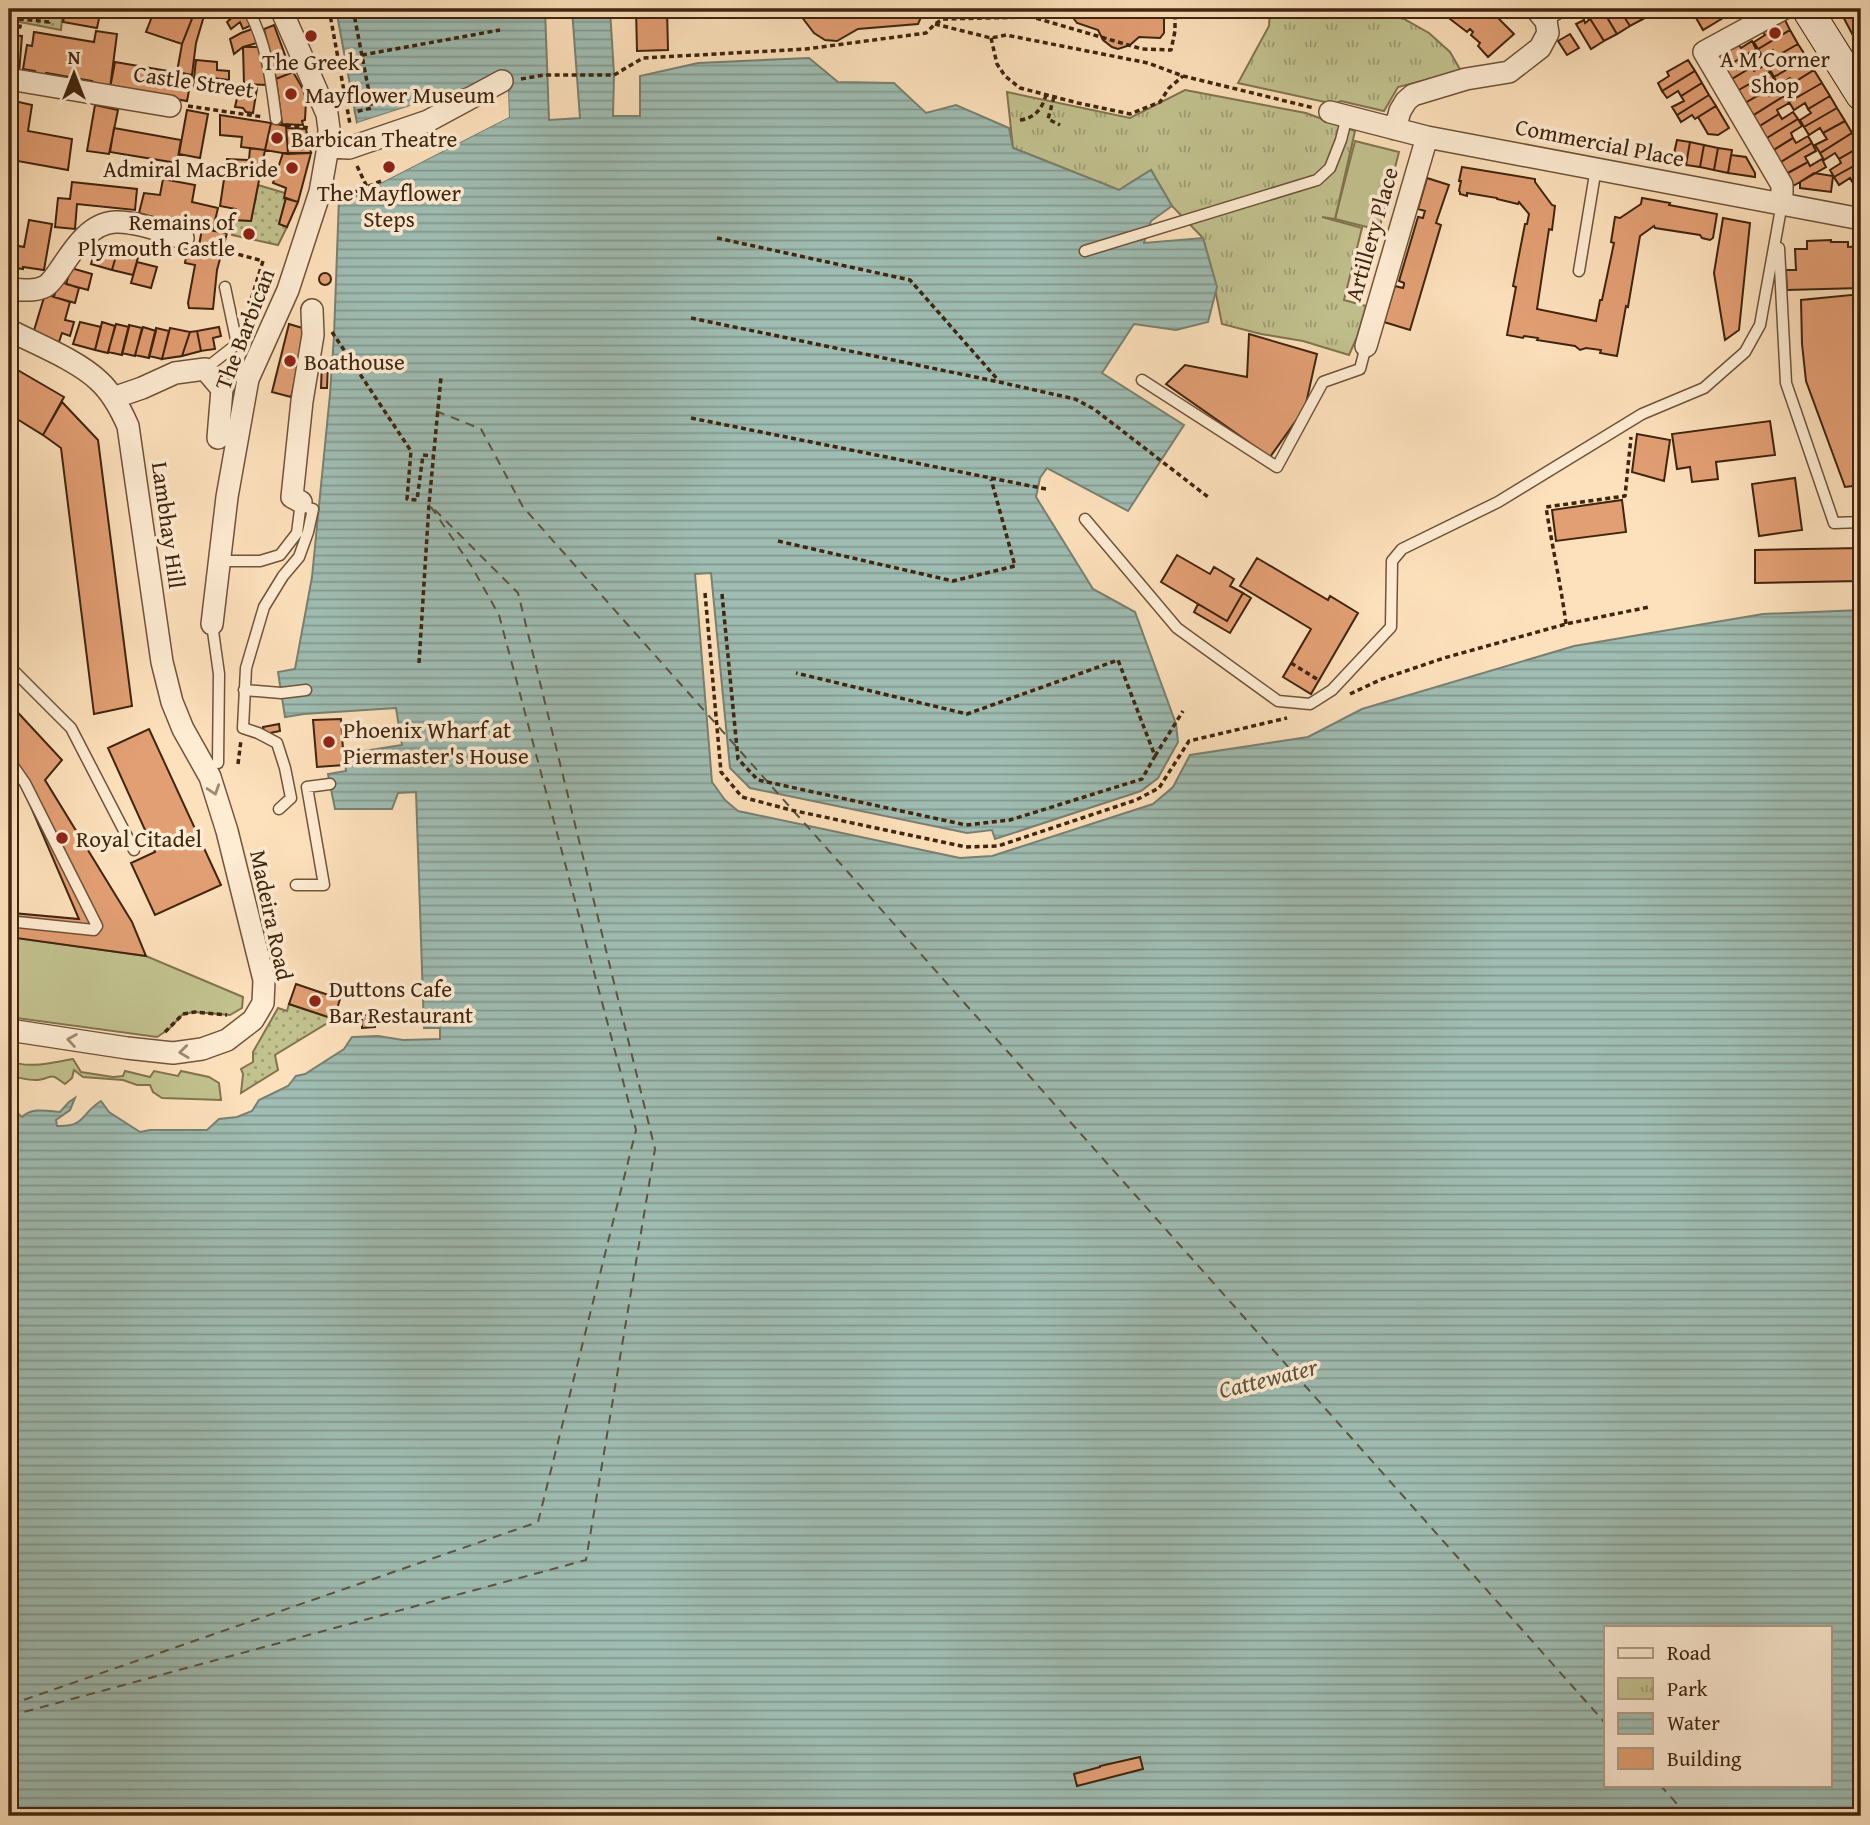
<svg xmlns="http://www.w3.org/2000/svg" width="1870" height="1825" viewBox="0 0 1870 1825" font-family="'Gentium Book Plus',serif">
<style>
.grass{fill:#c2c28f;stroke:#81744f;stroke-width:2}
.park{fill:url(#park-tufts);stroke:#81744f;stroke-width:2}
.garden{fill:url(#garden-dots);stroke:#81744f;stroke-width:2}
.water{fill:url(#water-rules);stroke:#798071;stroke-width:2;fill-rule:evenodd}
.pier{fill:#fde1bc}
.lines{fill:none;stroke-linecap:round;stroke-linejoin:round}
.ferry{stroke:#5c5340;stroke-width:2;stroke-dasharray:9 7;stroke-linecap:butt}
.building{fill:#e39f74;stroke:#40250f;stroke-width:2}
.lane-casing{stroke:#6f543a;stroke-width:13}
.street-casing{stroke:#6f543a;stroke-width:24}
.secondary-casing{stroke:#40250f;stroke-width:32}
.path{stroke:#40250f;stroke-width:3.5;stroke-dasharray:5 3.5;stroke-linecap:butt}
.lane{stroke:#feecd3;stroke-width:10}
.street{stroke:#feecd3;stroke-width:21}
.secondary{stroke:#feecd3;stroke-width:30}
.oneway{stroke:#9f8871}
.poi-dot{fill:#8f2418;stroke:#feecd3;stroke-width:2.5}
.labels{text-anchor:middle;dominant-baseline:central;stroke-width:7;stroke-linejoin:round;paint-order:stroke}
.poi-label{font-size:23px;fill:#40250f;stroke:#feecd3;text-anchor:start}
.street-label{font-size:23px;fill:#40250f;stroke:#feecd3}
.water-label{font-size:24px;font-style:italic;fill:#5c5340;stroke:#feecd3}
</style>
<defs>
<pattern id="park-tufts" width="24" height="20" patternUnits="userSpaceOnUse" patternTransform="scale(1.75)"><rect width="24" height="20" fill="#c2c28f"/><path d="M3 7l-1-3M5 7V3M7 7l1-3M15 17l-1-3M17 17v-4M19 17l1-3" fill="none" stroke="#9f9d73"/></pattern>
<pattern id="garden-dots" width="8" height="8" patternUnits="userSpaceOnUse" patternTransform="scale(1.75)"><rect width="8" height="8" fill="#c2c28f"/><path d="M2 2h.1M6 6h.1" fill="none" stroke="#9f9d73" stroke-width="1.8" stroke-linecap="round"/></pattern>
<pattern id="water-rules" width="6" height="5" patternUnits="userSpaceOnUse" patternTransform="scale(1.75)"><rect width="6" height="5" fill="#9fbdb3"/><path d="M0 2.5h6" fill="none" stroke="#839990"/></pattern>
</defs>
<rect width="100%" height="100%" fill="#fde1bc"/>
<filter id="stains"><feTurbulence type="fractalNoise" baseFrequency=".00286" numOctaves="4"/><feColorMatrix values="0 0 0 0 .2 0 0 0 0 .09 0 0 0 0 .02 0 0 0 .5 -.17"/></filter>
<radialGradient id="worn" r=".72"><stop offset=".6" stop-color="#630" stop-opacity="0"/><stop offset="1" stop-color="#630" stop-opacity=".3"/></radialGradient>
<path class="grass" d="M1355 141 1399 152 1379 230 1335 219Z
M9 937 146 956 243 997 242 1008 230 1015 195 1012 183 1014 169 1029 157 1037 9 1017Z
M73 1059 81 1072 113 1077 123 1076 125 1071 150 1077 154 1071 178 1076 181 1071 209 1077 219 1083 221 1100 162 1098 153 1092 150 1085H137L123 1080 83 1077 74 1070 72 1078 65 1084C48 1071 54 1078 38 1080 30 1081 18 1077 9 1076V1060C27 1070 54 1062 73 1059Z"/>
<path class="park" d="M1270 9H1369L1404 19 1429 33 1450 52 1461 71 1398 87 1384 111 1341 101 1334 104 1238 83 1269 26Z
M1185 90 1306 113 1355 131 1335 219 1322 217 1362 228 1344 300 1366 306 1357 337 1349 355 1303 341 1261 334 1222 324 1210 264 1203 238 1172 206 1151 170 1119 190 1013 148 1007 92 1130 118Z"/>
<path class="garden" d="M9 9H63L61 30 9 20Z
M258 185 285 193 286 198 279 224 287 227 278 245 232 235 235 220 251 221Z
M289 1004 334 1019 275 1055 278 1070 241 1093 243 1074 241 1069 253 1062V1052L278 1008 287 1011Z"/>
<path class="water" d="M336 9H545L549 120 580 118 572 9H610L614 75 613 116H640V76L698 63 809 58 838 82 894 83 926 113 956 105 1009 128 1013 148 1119 190 1151 170 1172 206 1151 221 1144 243 1203 238 1217 287 1208 322 1176 330 1134 324 1102 373 1184 425 1128 511 1047 468 1040 478 1036 497 1093 589 1135 612 1176 724 1178 742 1158 778 1141 791 995 839 992 830 967 833 750 788 730 768 711 573 695 574 712 782 725 800 738 811 960 858 992 856 1153 804 1173 787 1190 755 1308 737 1362 709 1574 646 1763 614 1861 610V1816H9V1109L14 1110 22 1117C32 1107 47 1111 60 1112L69 1102 75 1098 70 1110 56 1120 57 1126C86 1127 80 1114 101 1101L109 1112 140 1132 150 1130H207L219 1119 237 1117 252 1111 259 1100 288 1086 296 1076 305 1074 344 1049 352 1037 378 1036 403 1040 440 1039V1028H424L416 792 398 793 392 809H335L328 774 346 771 344 754 402 745 396 708 304 714 285 717 278 672 295 669 312 577 330 394 334 336 339 198 357 195 509 117 508 88 494 79 357 123ZM1606 1627H1830V1785H1606Z"/>
<path class="pier" d="M494 79 508 88 509 117 357 195 339 198 340 194 356 192 505 115 504 89 495 83 356 127 357 123Z"/>
<g class="lines">
<path class="ferry" d="M436 411 481 429 523 507 1606 1724
M9 1705 538 1522 636 1130 499 615 472 567 431 507
M9 1716 586 1560 655 1149 518 593 429 504
M1660 1785 1688 1816"/>
</g>
<path class="building" d="M65 9H101L97 28 63 22Z
M155 9H189L195 11 182 44 146 32Z
M231 9H244L252 25 243 29 240 22 231 29 227 22 235 15Z
M636 9H667L668 50 637 51Z
M801 9H1052L922 15 918 24 858 29 837 41 825 40 814 33 801 16Z
M1074 9H1164V33L1160 38 1139 37 1130 45 1118 49 1112 47 1103 40 1098 30 1077 23 1074 19Z
M1437 9H1494L1491 11 1514 34 1488 57 1478 46 1480 43 1471 35 1473 32 1470 29 1467 32Z
M1602 9H1619L1630 26 1617 34Z
M1602 9 1617 34 1604 41 1589 17 1597 12 1598 15 1602 13 1601 10Z
M1619 9H1637L1643 19 1630 26Z
M1637 9H1654L1656 11 1643 19Z
M1691 9H1731L1733 12 1703 30Z
M1845 9H1861V41L1857 43 1840 11Z
M195 11 204 16 196 43 192 75 177 72 182 44Z
M1589 17 1604 41 1591 49 1576 24 1584 20 1585 23 1589 20 1588 18Z
M1784 18 1790 30 1758 49 1754 42 1765 35 1762 30Z
M274 25 285 55 288 74 276 79 264 29Z
M255 28 260 42 243 47 234 54 230 39 241 33Z
M1790 30 1798 44 1777 56 1773 50 1762 56 1758 49Z
M96 31 117 34 110 88 91 85 92 81 46 73 45 77 34 75 35 71 23 69 27 45 32 46 34 32 94 42Z
M1570 34 1579 48 1567 55 1558 41Z
M9 35 22 36 19 74 9 73Z
M1752 41 1756 49 1724 68 1717 56 1738 44 1741 48Z
M1798 44 1807 58 1774 77 1770 70 1781 63 1777 56Z
M243 47H260L268 85 244 84Z
M1756 49 1761 56 1749 63 1752 67 1730 80 1724 68Z
M1807 58 1814 70 1793 83 1790 78 1778 85 1774 77Z
M196 60 217 62V70L229 71V80L214 78 212 89 193 87Z
M1688 60 1695 71 1662 91 1658 83 1669 76 1667 72Z
M115 62 192 75 187 101 110 88Z
M1766 65 1770 72 1737 91 1730 80 1752 67 1754 71Z
M1814 70 1822 83 1789 102 1785 95 1796 88 1793 83Z
M1695 71 1702 83 1681 96 1678 91 1667 98 1662 91Z
M293 72 303 89 306 100 305 120 302 121 303 125 282 124 276 79Z
M1770 72 1774 79 1763 86 1766 91 1745 103 1737 91Z
M1702 83 1709 95 1677 115 1672 107 1684 101 1681 96Z
M1822 83 1830 96 1808 109 1805 103 1794 110 1789 102Z
M240 85 257 88 253 113 246 112 243 108 235 107Z
M1780 89 1784 96 1752 116 1745 103 1766 91 1769 96Z
M9 92 11 93 10 100 32 105 28 131 72 139 68 170 12 160 16 137 9 136Z
M1709 95 1716 106 1695 119 1692 115 1681 122 1677 115Z
M1784 96 1789 103 1777 110 1779 114 1758 127 1752 116Z
M1830 96 1837 108 1804 127 1800 120 1811 113 1808 109Z
M95 105 118 110 109 154 87 151Z
M1716 106 1729 128 1718 135 1708 134 1698 117Z
M1837 108 1845 121 1823 133 1820 128 1809 135 1804 127Z
M187 110 208 114 200 158 179 154Z
M1793 112 1798 119 1765 139 1758 127 1779 114 1782 119Z
M220 115 271 123 265 150 241 147 242 137 220 135Z
M1798 119 1802 126 1791 133 1793 138 1772 151 1765 139Z
M1845 121 1852 133 1820 153 1815 145 1827 139 1823 133Z
M271 123 286 126 288 154 265 150Z
M286 126 288 128 306 129 311 153 288 154Z
M114 128 181 140 177 163 110 152Z
M1852 133 1860 147 1839 159 1835 153 1824 160 1820 153Z
M1808 136 1812 143 1779 163 1772 151 1793 138 1796 143Z
M1677 140 1690 142 1686 165 1672 162Z
M1690 142 1704 145 1700 167 1686 165Z
M1812 143 1816 151 1805 157 1808 162 1786 174 1779 163Z
M1704 145 1718 148 1714 170 1700 167Z
M1860 147 1861 162 1834 177 1830 170 1841 163 1839 159Z
M250 148 265 150 251 221 235 220 236 209 220 206 227 159 249 160Z
M1718 148 1732 150 1728 173 1714 170Z
M283 153H311L298 202 284 198 286 188 273 183Z
M1731 155 1746 157 1755 173V177L1728 173Z
M1822 159 1826 167 1793 186 1786 174 1808 162 1810 166Z
M1861 162V178L1853 183 1850 178 1839 185 1834 177Z
M1462 167 1535 179V182L1552 205 1555 206 1552 230 1549 229 1537 309 1596 321 1600 300H1602L1614 243 1611 242 1615 217 1620 218 1641 204 1642 198 1670 203 1669 205 1717 214 1713 238 1710 240 1702 238 1700 235 1655 228 1654 226 1640 236 1628 307 1626 306 1617 356 1600 353 1601 350 1586 348 1580 350 1575 346 1537 340 1538 338 1524 336 1523 338 1507 335 1516 287 1513 286 1525 224H1527L1529 214 1519 202 1518 204 1497 199V198L1467 193V196L1460 194V192L1459 191 1461 181H1459Z
M1814 173 1833 176 1831 192 1800 188V182Z
M1427 178 1449 185 1436 223 1441 225 1410 330 1384 322 1395 286 1403 288 1404 285V283L1399 281 1418 217 1423 218 1424 214 1425 211 1418 209Z
M163 179 195 185 192 202 218 208 213 229 186 223 185 226 139 213 144 193 160 195Z
M72 182 137 189 135 210 77 204 75 229 55 227 58 198 70 199Z
M286 198 298 202 287 227 279 224Z
M1723 218 1750 223 1739 330 1725 340 1714 273Z
M29 220 52 224 44 270 23 267V269L9 267V244L24 247Z
M202 229 227 233 217 270 213 309 189 308 188 303 195 265 185 263 187 250 198 251Z
M1831 240V242H1848V247L1861 246V261H1858V264H1861V288L1787 290 1786 270H1796L1795 249H1807V241Z
M97 243 118 249 112 270 91 264Z
M118 249 139 254 133 275 112 270Z
M137 262 157 267 151 288 131 283Z
M71 268 92 274 88 290 66 284Z
M319 279a6 6 0 1 1 12 0a6 6 0 1 1-12 0Z
M58 281 79 288 75 303 54 297Z
M45 294 70 302 65 320 74 322 70 336 62 333 58 345 32 337Z
M1861 294V485L1845 487 1806 381 1802 344 1801 300Z
M80 322 101 327 95 350 73 344Z
M102 322 115 326 108 353 95 350Z
M116 324 129 327 122 355 108 352Z
M289 324 309 330 291 397 272 392Z
M129 325 142 328 135 356 122 353Z
M143 327 156 331 149 358 135 355Z
M219 327 221 336 213 338 215 349 201 351 197 331Z
M156 328 169 331 162 359 149 356Z
M170 328 190 332 182 356 162 359Z
M197 331 201 351 182 356 190 332Z
M1249 334 1317 354 1305 408 1270 457 1166 384 1185 365 1247 377Z
M322 362 328 363 327 388H321Z
M9 365 64 397 43 435 9 414Z
M62 402 98 440 132 706 94 714 61 448 43 435Z
M1770 421 1775 455 1716 462 1718 479 1692 482 1690 467 1677 469 1672 434Z
M1637 434 1670 440 1664 481 1632 472Z
M1795 478 1802 530 1759 536 1752 484Z
M1622 500 1626 532 1556 541 1552 510Z
M1861 548V581L1755 583V550Z
M1177 555 1210 574 1214 567 1234 579 1230 586 1243 593 1227 621 1161 582Z
M1257 558 1328 600 1330 596 1358 613 1311 694 1283 677 1311 629 1240 586Z
M1243 593 1251 598 1230 633 1194 612 1198 604 1227 621Z
M9 703 62 760 45 780 132 922 146 956 9 937V895L13 913 79 919 19 779 9 767Z
M341 719 344 765 317 767 313 720Z
M279 724 280 731 265 734 263 727Z
M149 729 221 885 155 915 131 863 155 852 108 748Z
M296 984 340 999 334 1019 289 1004Z
M362 1015H375V1027L362 1028Z
M1140 1757 1143 1769 1077 1786 1074 1774 1100 1767V1766Z"/>
<g class="lines">
<g class="lane-casing">
<path id="lane" d="M248 9C267 44 271 80 276 119
M1546 21 1566 9
M1779 248 1786 383 1834 523 1861 522
M1085 251 1317 180 1330 168 1341 140 1347 116
M1579 271 1596 168
M205 369 237 344 225 287
M1142 380 1277 467 1323 382 1360 369 1366 346
M1085 519 1177 628 1278 701 1310 704 1318 699 1332 690 1391 627 1392 561 1402 549 1498 502 1642 414 1704 388 1745 352 1760 325 1782 203
M219 561H260L280 555 297 533 301 502
M212 624 219 674 218 763
M9 666 71 728 134 850
M244 690 281 693 306 690
M9 760 25 783 97 926 94 930 17 922 9 917
M279 809 291 798 285 768 277 743 258 733 243 728 246 668 264 607 283 576 299 557 308 532 313 509 300 506
M296 885H324L307 787 330 784"/>
</g>
<g class="street-casing">
<path id="street" d="M9 79 170 106
M1330 112 1427 137 1861 219
M1395 129 1400 111 1406 101 1413 95 1466 79 1509 72 1540 48 1548 33 1546 21 1536 9
M328 147 349 148 428 121 502 81
M1782 203V185L1704 52 1783 9
M9 289C21 290 35 292 46 286 53 281 58 272 63 265 75 247 91 223 115 222 136 221 163 232 183 238
M9 330C36 344 77 360 99 381 112 393 121 410 128 426L162 662 172 702 183 729 210 777 227 831 264 980 263 1003 253 1020 227 1040 202 1049 173 1053 127 1048 9 1030
M1366 346 1427 137
M113 398 142 388 175 373 205 369 222 389 218 438
M301 502 292 497 302 401 313 335 312 310
M212 624 227 497 248 379 288 290 320 192 328 147 329 129 327 114 281 9"/>
</g>
<g class="secondary-casing">
<path id="secondary" d="M1807 9 1861 95"/>
</g>
<path class="path" d="M329 9 350 124
M353 9 372 108 354 112
M935 24 991 38 1006 35 1148 63 1183 76 1314 108
M9 26 20 27 21 19 49 22 50 9
M991 38 997 64 1005 76 1020 88 1078 103 1130 114 1160 102 1169 88 1183 76
M362 55 500 30
M521 79 544 75H614L643 58 806 49 926 33 935 24 943 19 1032 17 1142 49 1171 50 1175 31V9
M1054 97 1048 119 1060 125
M188 106 263 117
M1020 120C1035 118 1042 109 1046 95
M286 125 309 128
M357 166 367 187
M345 196 381 181
M717 238 910 280 998 380
M222 250 263 261 246 316
M691 318 999 382 1075 399 1094 409 1208 497
M332 332 411 451 407 499 417 500 423 455 433 456
M691 418 1046 489
M778 541 953 581 1015 566 991 479
M705 593 721 772 742 797 791 810 966 847 998 846 1136 800 1159 788 1189 741 1287 718
M722 594 738 759 758 780 966 825 1010 820 1142 779 1155 756 1118 660 967 714 796 673
M1566 624C1561 585 1552 546 1546 507L1625 496 1631 437
M419 663 429 504 441 377
M1291 663 1320 681
M1350 694 1382 679 1444 658 1566 624 1649 607
M1155 756 1183 711
M238 764 241 740
M165 1032 183 1014 195 1012 227 1015"/>
<use href="#lane" class="lane"/>
<use href="#street" class="street"/>
<use href="#secondary" class="secondary"/>
</g>
<defs><path id="oneway-chevron" d="M-2-3.5L2.5 0L-2 3.5" fill="none" stroke-width="1.6" stroke-linecap="round" stroke-linejoin="round" transform="scale(1.75)"/></defs>
<g class="oneway">
<use href="#oneway-chevron" transform="translate(214 790) rotate(72)"/>
<use href="#oneway-chevron" transform="translate(72 1040) rotate(-171)"/>
<use href="#oneway-chevron" transform="translate(184 1052) rotate(173)"/>
</g>
<g class="poi-dot">
<circle cx="1775" cy="33" r="7"/>
<circle cx="311" cy="36" r="7"/>
<circle cx="291" cy="94" r="7"/>
<circle cx="277" cy="138" r="7"/>
<circle cx="389" cy="167" r="7"/>
<circle cx="292" cy="168" r="7"/>
<circle cx="249" cy="234" r="7"/>
<circle cx="290" cy="361" r="7"/>
<circle cx="329" cy="742" r="7"/>
<circle cx="62" cy="838" r="7"/>
<circle cx="315" cy="1001" r="7"/>
</g>
<g class="labels">
<g class="poi-label">
<text x="1775" y="58" text-anchor="middle">A M Corner<tspan x="1775" dy="26">Shop</tspan></text>
<text x="311" y="61" text-anchor="middle">The Greek</text>
<text x="305" y="94">Mayflower Museum</text>
<text x="291" y="138">Barbican Theatre</text>
<text x="278" y="168" text-anchor="end">Admiral MacBride</text>
<text x="389" y="192" text-anchor="middle">The Mayflower<tspan x="389" dy="26">Steps</tspan></text>
<text x="235" y="221" text-anchor="end">Remains of<tspan x="235" dy="26">Plymouth Castle</tspan></text>
<text x="304" y="361">Boathouse</text>
<text x="343" y="729">Phoenix Wharf at<tspan x="343" dy="26">Piermaster's House</tspan></text>
<text x="76" y="838">Royal Citadel</text>
<text x="329" y="988">Duttons Cafe<tspan x="329" dy="26">Bar Restaurant</tspan></text>
</g>
<g class="street-label">
<text transform="translate(194 81) rotate(8)">Castle Street</text>
<text transform="translate(1600 142) rotate(11)">Commercial Place</text>
<text transform="translate(1371 234) rotate(-74)">Artillery Place</text>
<text transform="translate(244 329) rotate(-69)">The Barbican</text>
<text transform="translate(169 525) rotate(82)">Lambhay Hill</text>
<text transform="translate(272 915) rotate(78)">Madeira Road</text>
</g>
<g class="water-label">
<text transform="translate(1268 1378) rotate(-14)">Cattewater</text>
</g>
</g>
<rect width="1870" height="1825" fill="none" stroke="#fde1bc" stroke-width="35"/>
<rect x="10" y="10" width="1849" height="1804" fill="none" stroke="#40250f" stroke-width="3.5"/>
<rect x="18" y="18" width="1835" height="1790" fill="none" stroke="#40250f" stroke-width="2"/>
<rect x="1604" y="1626" width="228" height="161" fill="#feecd3" stroke="#b29c85" stroke-width="2"/>
<rect x="1618" y="1648" width="35" height="10" fill="#feecd3" stroke="#b29c85" stroke-width="2"/>
<text x="1667" y="1660" font-size="21" fill="#40250f">Road</text>
<rect x="1618" y="1678" width="35" height="21" fill="url(#park-tufts)" stroke="#b29c85" stroke-width="2"/>
<text x="1667" y="1696" font-size="21" fill="#40250f">Park</text>
<rect x="1618" y="1713" width="35" height="21" fill="url(#water-rules)" stroke="#b29c85" stroke-width="2"/>
<text x="1667" y="1730" font-size="21" fill="#40250f">Water</text>
<rect x="1618" y="1748" width="35" height="21" fill="#e39f74" stroke="#b29c85" stroke-width="2"/>
<text x="1667" y="1766" font-size="21" fill="#40250f">Building</text>
<g transform="translate(74 74)" stroke="#feecd3" stroke-width="5" paint-order="stroke">
<path d="M0-5L12 26L0 18L-12 26Z" fill="#40250f"/>
<text y="-10" font-size="19" font-weight="bold" text-anchor="middle" fill="#40250f">N</text>
</g>
<rect width="100%" height="100%" filter="url(#stains)"/>
<rect width="100%" height="100%" fill="url(#worn)"/>
</svg>
